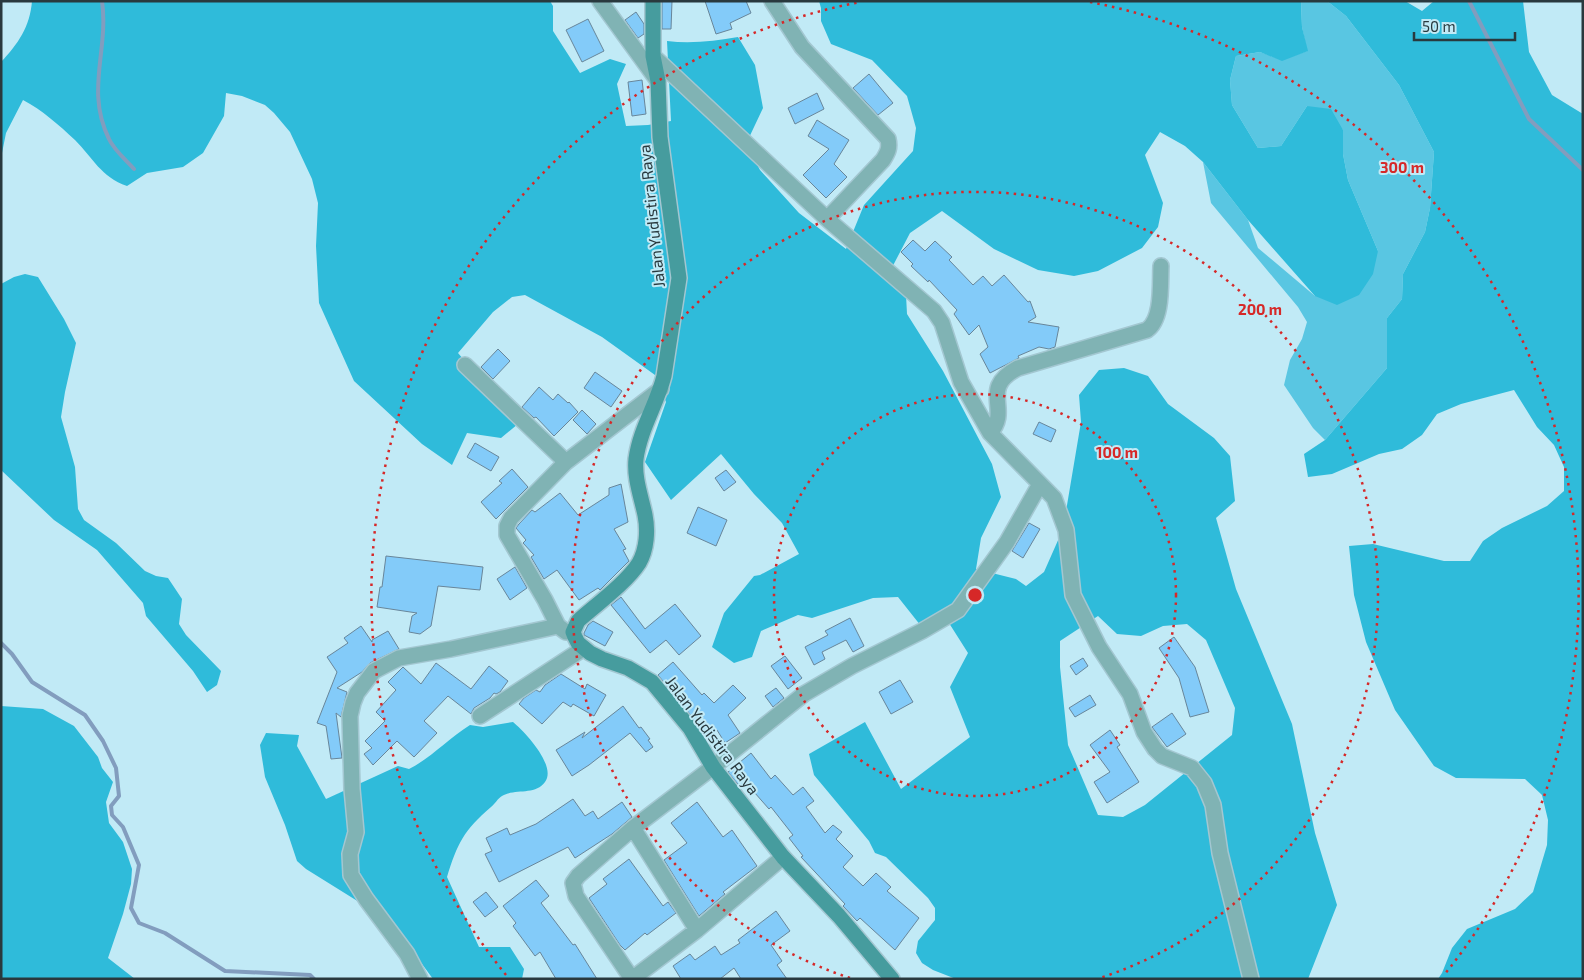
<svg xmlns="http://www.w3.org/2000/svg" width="1584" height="980" viewBox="0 0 1584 980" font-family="'Exo 2',sans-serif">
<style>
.green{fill:#59c6e2}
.forest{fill:#2fbbda;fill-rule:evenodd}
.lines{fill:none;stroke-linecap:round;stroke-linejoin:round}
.stream{stroke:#829dbe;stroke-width:4}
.building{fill:#83cbf9;stroke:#68869a}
.street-casing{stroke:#a3c7d1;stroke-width:18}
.secondary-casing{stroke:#a3c7d1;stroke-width:18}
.street{stroke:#80b3b4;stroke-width:15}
.secondary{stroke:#469c9e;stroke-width:15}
.ring{fill:none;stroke:#d62828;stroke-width:2.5;stroke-dasharray:2.5 5}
.labels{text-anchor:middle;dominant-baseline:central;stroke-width:4;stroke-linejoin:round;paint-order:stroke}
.street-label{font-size:16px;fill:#29393e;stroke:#c1eaf6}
.centre{fill:#d62828;stroke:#c1eaf6;stroke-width:2.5}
.ring-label{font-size:15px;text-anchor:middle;font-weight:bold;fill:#d62828;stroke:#c1eaf6;stroke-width:4;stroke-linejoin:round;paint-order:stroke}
</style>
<rect width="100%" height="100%" fill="#c1eaf6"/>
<path class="green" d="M1301 1H1327L1346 16 1399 85 1434 152 1430 208 1425 232 1403 274 1402 299 1387 318V368L1325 440 1313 428 1284 385 1290 360 1302 339 1307 322 1298 307 1211 203 1203 162 1248 220 1258 248 1315 296 1378 251 1348 180 1343 154V130L1307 106 1281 146 1258 148 1232 105 1230 80 1236 56 1260 52 1282 60 1307 51 1302 27Z"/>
<path class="forest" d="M32 1H550L553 6V31L580 73 610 59 626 64 617 84 626 126 648 125 671 121 667 41C691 44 715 41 738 37L755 65 763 108 746 144 760 170 799 213 846 249 864 205 913 151 916 128 907 96 872 60 831 44 821 21V8L819 1H1303L1301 2 1302 27 1308 51 1282 61 1260 52 1236 56 1230 80 1232 105 1258 148 1281 146 1307 106 1331 109 1343 130V154L1348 180 1378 251 1373 274 1359 295 1337 305 1315 296 1248 220 1203 162 1185 146 1160 132 1145 155 1163 203 1158 227 1142 248 1098 271 1074 276 1038 270 994 249 942 211 910 233 886 279 906 295 907 314 943 371 992 464 1001 497 981 538 976 569 1016 579 1026 586 1044 572 1063 529 1081 422 1079 395 1099 370 1124 368 1148 376 1168 404 1214 438 1230 456 1235 501 1216 518 1236 589 1292 724 1315 833 1337 905 1308 979H956L933 970 922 963 916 953 918 941 935 920V908L928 898 886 857 875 853 869 841 814 775 809 754 865 722 901 789 970 737 950 687 968 653 942 612 921 626 898 597 873 598 812 618 798 615 761 631 752 657 734 663 712 647 724 613 754 576 760 575 799 554 782 523 754 494 721 454 671 500 645 462 666 402 655 375 602 337 525 295 512 297 493 312 458 353 518 424 501 438 467 433 452 465 422 444 354 381 319 303 316 246 318 203 312 179 290 132 274 113 265 105 242 96 226 93 224 116 203 153 183 167 147 173 127 186C101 177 93 158 75 140 59 125 42 110 23 100L6 133 1 158V62C18 44 30 27 32 1ZM1098 616 1117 634 1141 636 1163 626 1187 624 1206 640 1235 708 1232 735 1145 805 1123 817 1098 815 1068 745 1060 667V641Z
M1327 1H1405L1422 11 1434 1H1523L1529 52 1552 95 1583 114V979H1438L1442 973 1452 948 1467 929 1515 909 1533 892 1547 845 1548 820 1542 795 1525 779 1456 778 1434 766 1395 710 1366 642 1354 595 1349 546 1373 544 1444 561H1470L1483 541 1502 528 1547 506 1564 491V467L1554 445 1537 427 1514 390 1461 404 1437 414 1422 435 1402 449 1379 454 1332 474 1308 477 1304 454 1325 440 1387 368V318L1402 299 1403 274 1425 232 1430 208 1434 152 1399 85 1346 16Z
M25 274 38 277 64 319 76 343 65 392 61 417 75 467 78 509 84 520 116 543 145 571 156 576 168 578 182 599 179 624 186 635 221 671 217 685 207 692 193 671 146 616 143 603 97 550 54 520 1 470V284L14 277Z
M1 706 43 709 74 726 98 757 102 768 113 782 106 802 109 823 123 842 132 869 131 884 123 914 108 958 135 979H1Z
M513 722C525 732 557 766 545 782 535 796 515 788 502 796 498 798 495 804 491 807 464 830 457 844 447 877L479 947H510L524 969 522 979H433L376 901 359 902 306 869 297 861 285 825 265 777 260 745 266 733 299 735 297 746 326 799 398 766 409 769C431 758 449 738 470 725L483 727Z"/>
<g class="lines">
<path class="stream" d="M102 1C109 51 85 90 109 139 114 150 126 160 134 169
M1469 1 1529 119 1583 170
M1 643 12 654 32 682 85 715 103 741 116 768 119 796 111 806 112 815 123 827 139 865 131 908 139 923 165 933 225 971 310 975 314 979"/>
</g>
<path class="building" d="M662 1H672L671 29H662Z
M705 1H746L751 13 730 23 732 29 716 34Z
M636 12 644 24V34L638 38 625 20Z
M588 19 604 51 582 62 566 30Z
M869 74 893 103 878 115 853 88Z
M642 80 646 114 632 116 628 82Z
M817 93 824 109 795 124 788 108Z
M817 120 849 140 834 164 847 177 826 198 803 175 829 149 808 136Z
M913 240 925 251 935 241 952 257 949 260 973 285 983 276 992 286 1004 275 1028 302 1030 301 1036 317 1028 322 1059 327 1055 347 1049 349 1039 347 1018 356 1019 358 990 373 980 354 988 347 979 325 969 335 954 314 957 310 929 280 928 282 911 266 913 264 901 252Z
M498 349 510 361 493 379 481 367Z
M595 372 622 391 611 407 584 388Z
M539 387 553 400 558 394 568 403 569 402 578 412 554 436 536 417 534 418 522 407Z
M582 410 596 424 587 434 573 420Z
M1039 422 1056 430 1051 442 1033 434Z
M475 443 499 457 491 471 467 457Z
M512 469 528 487 496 519 481 502 502 483 499 481Z
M726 470 736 482 724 491 715 478Z
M621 484 628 522 614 529 626 549 623 550 629 561 600 590 598 588 579 600 557 570 544 579 531 557 534 555 523 543 526 540 516 528 519 524 532 510 535 512 560 493 578 515 609 495V488Z
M698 507 727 520 716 546 687 533Z
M1029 523 1040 529 1023 558 1012 551Z
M386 556 483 567 480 590 438 586 431 626 420 634 409 632 412 616 417 613 377 607 380 587H382Z
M515 567 527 588 510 600 497 579Z
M621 597 645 629 675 604 701 636 679 655 666 640 650 653 611 605Z
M850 618 864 646 853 652 846 640 822 652 825 659 814 665 805 647 828 635 825 631Z
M593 621 613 632 605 646 584 635V633L588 625Z
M361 626 372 642V640L388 631 399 649 370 663 362 672 337 688 347 692 341 717 336 713 342 758 331 759 326 726 317 723 337 672 327 657 348 643 344 638Z
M1174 637 1195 667 1209 712 1190 717 1179 678 1159 648Z
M785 656 802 678 788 689 771 666Z
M1083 658 1088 666 1076 675 1070 666Z
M673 662 702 695 704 693 714 703 733 685 746 698 728 715 740 733 725 743 717 730 709 736 700 723 698 724 658 675Z
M436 663 471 689 489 666 508 681 500 692 496 694 494 693 490 698 474 708 471 714 448 696 424 721 437 733 414 757 397 741 373 765 364 754 372 748 365 741 385 721 376 712 396 690 388 682 403 667 421 684Z
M561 674 585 689 587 684 606 695 594 716 573 704 571 707 563 702 542 724 519 704 524 698 536 690 540 692 545 685Z
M900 680 913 702 891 714 879 692Z
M776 688 784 698 773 707 765 696Z
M1090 695 1096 705 1075 717 1069 708Z
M623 706 639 728 641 727 650 739 648 740 653 747 646 752 630 733 589 765 572 776 556 750 585 732 582 738Z
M1172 713 1186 734 1167 747 1152 727Z
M1110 730 1120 745 1117 747 1139 782 1107 803 1094 782 1110 772 1090 745Z
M751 753 771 779 775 775 793 795 803 787 814 801 806 807 825 833 833 825 842 832 836 839 853 856 843 867 863 886 876 873 891 887 887 891 919 918 895 950 860 918 857 921 843 906 845 904 801 857 803 856 789 838 793 835 771 807 769 809 747 784 741 788 728 772Z
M573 799 585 816 593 811 598 819 622 802 632 817 612 834 575 858 568 847 499 882 485 854 492 851 486 838 507 828 510 835 536 824Z
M697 802 723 837 732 830 757 866 723 892 725 894 699 916 664 860 687 843 671 823Z
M629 859 663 906 668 902 676 913 647 935 645 933 625 950 620 945 589 898 607 884 603 879Z
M536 880 549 896 541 903 573 945 575 944 597 979H556L540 952 535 956 513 926 516 923 503 906Z
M486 892 498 907 485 917 473 902Z
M776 911 790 931 771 945 782 961 777 965 787 979H741L734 968 720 979H681L673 966 690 954 695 960 715 946 721 955 740 943 738 940Z"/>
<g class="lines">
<g class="street-casing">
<path id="street" d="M600 1 658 81
M772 1 802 47 888 139C890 148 888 152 883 160L827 219
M653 56 827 219 934 311 942 323 961 382 990 433 1054 498 1066 530 1073 595 1099 647 1130 694 1144 732 1155 749 1162 756 1192 768 1204 783 1213 805 1220 853 1251 979
M465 365 566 462
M990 433C1012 409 978 389 1018 368L1147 330C1163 319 1160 284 1161 266
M566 632 558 626 545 600 507 535V526L511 518 566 462 661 389
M480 716 584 648
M633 828 697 930
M420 979 407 954 366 899 351 875 350 854 356 832 352 789 350 716 353 703 357 693 374 671 399 658 451 649 558 626
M632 979 576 896 573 883 578 876 633 828 713 767 804 694 852 666 922 631 958 610 1007 542 1040 484
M632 979 697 930 783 857"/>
</g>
<g class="secondary-casing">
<path id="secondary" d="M653 1V56L658 81 660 137 679 278 664 376C657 404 640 429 636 459 634 478 641 496 645 515 648 530 647 549 639 563 627 582 596 605 578 621L573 632 575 637 578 643 590 653 602 659 628 668 652 682 690 728 713 767 783 857 839 916 892 979"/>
</g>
<use href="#street" class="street"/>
<use href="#secondary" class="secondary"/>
</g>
<g class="ring">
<circle cx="975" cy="595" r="201"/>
<path d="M850 978A403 403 0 1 1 1100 978"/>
<path d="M506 975A604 604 0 0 1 860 2M1090 2A604 604 0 0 1 1444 975"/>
</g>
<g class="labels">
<g class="street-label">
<text transform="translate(651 216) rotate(-96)">Jalan Yudistira Raya</text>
<text transform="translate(713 735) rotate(53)">Jalan Yudistira Raya</text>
</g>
</g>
<circle cx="975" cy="595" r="8" class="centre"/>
<g class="ring-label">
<text x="1402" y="173">300 m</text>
<text x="1260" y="315">200 m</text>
<text x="1117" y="458">100 m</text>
</g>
<rect width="1584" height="980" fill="none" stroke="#29393e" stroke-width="5"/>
<path d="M1414 32v8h101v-8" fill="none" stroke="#29393e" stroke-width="2.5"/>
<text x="1422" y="32" font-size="15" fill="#29393e" stroke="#c1eaf6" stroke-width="4" paint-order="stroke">50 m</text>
</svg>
